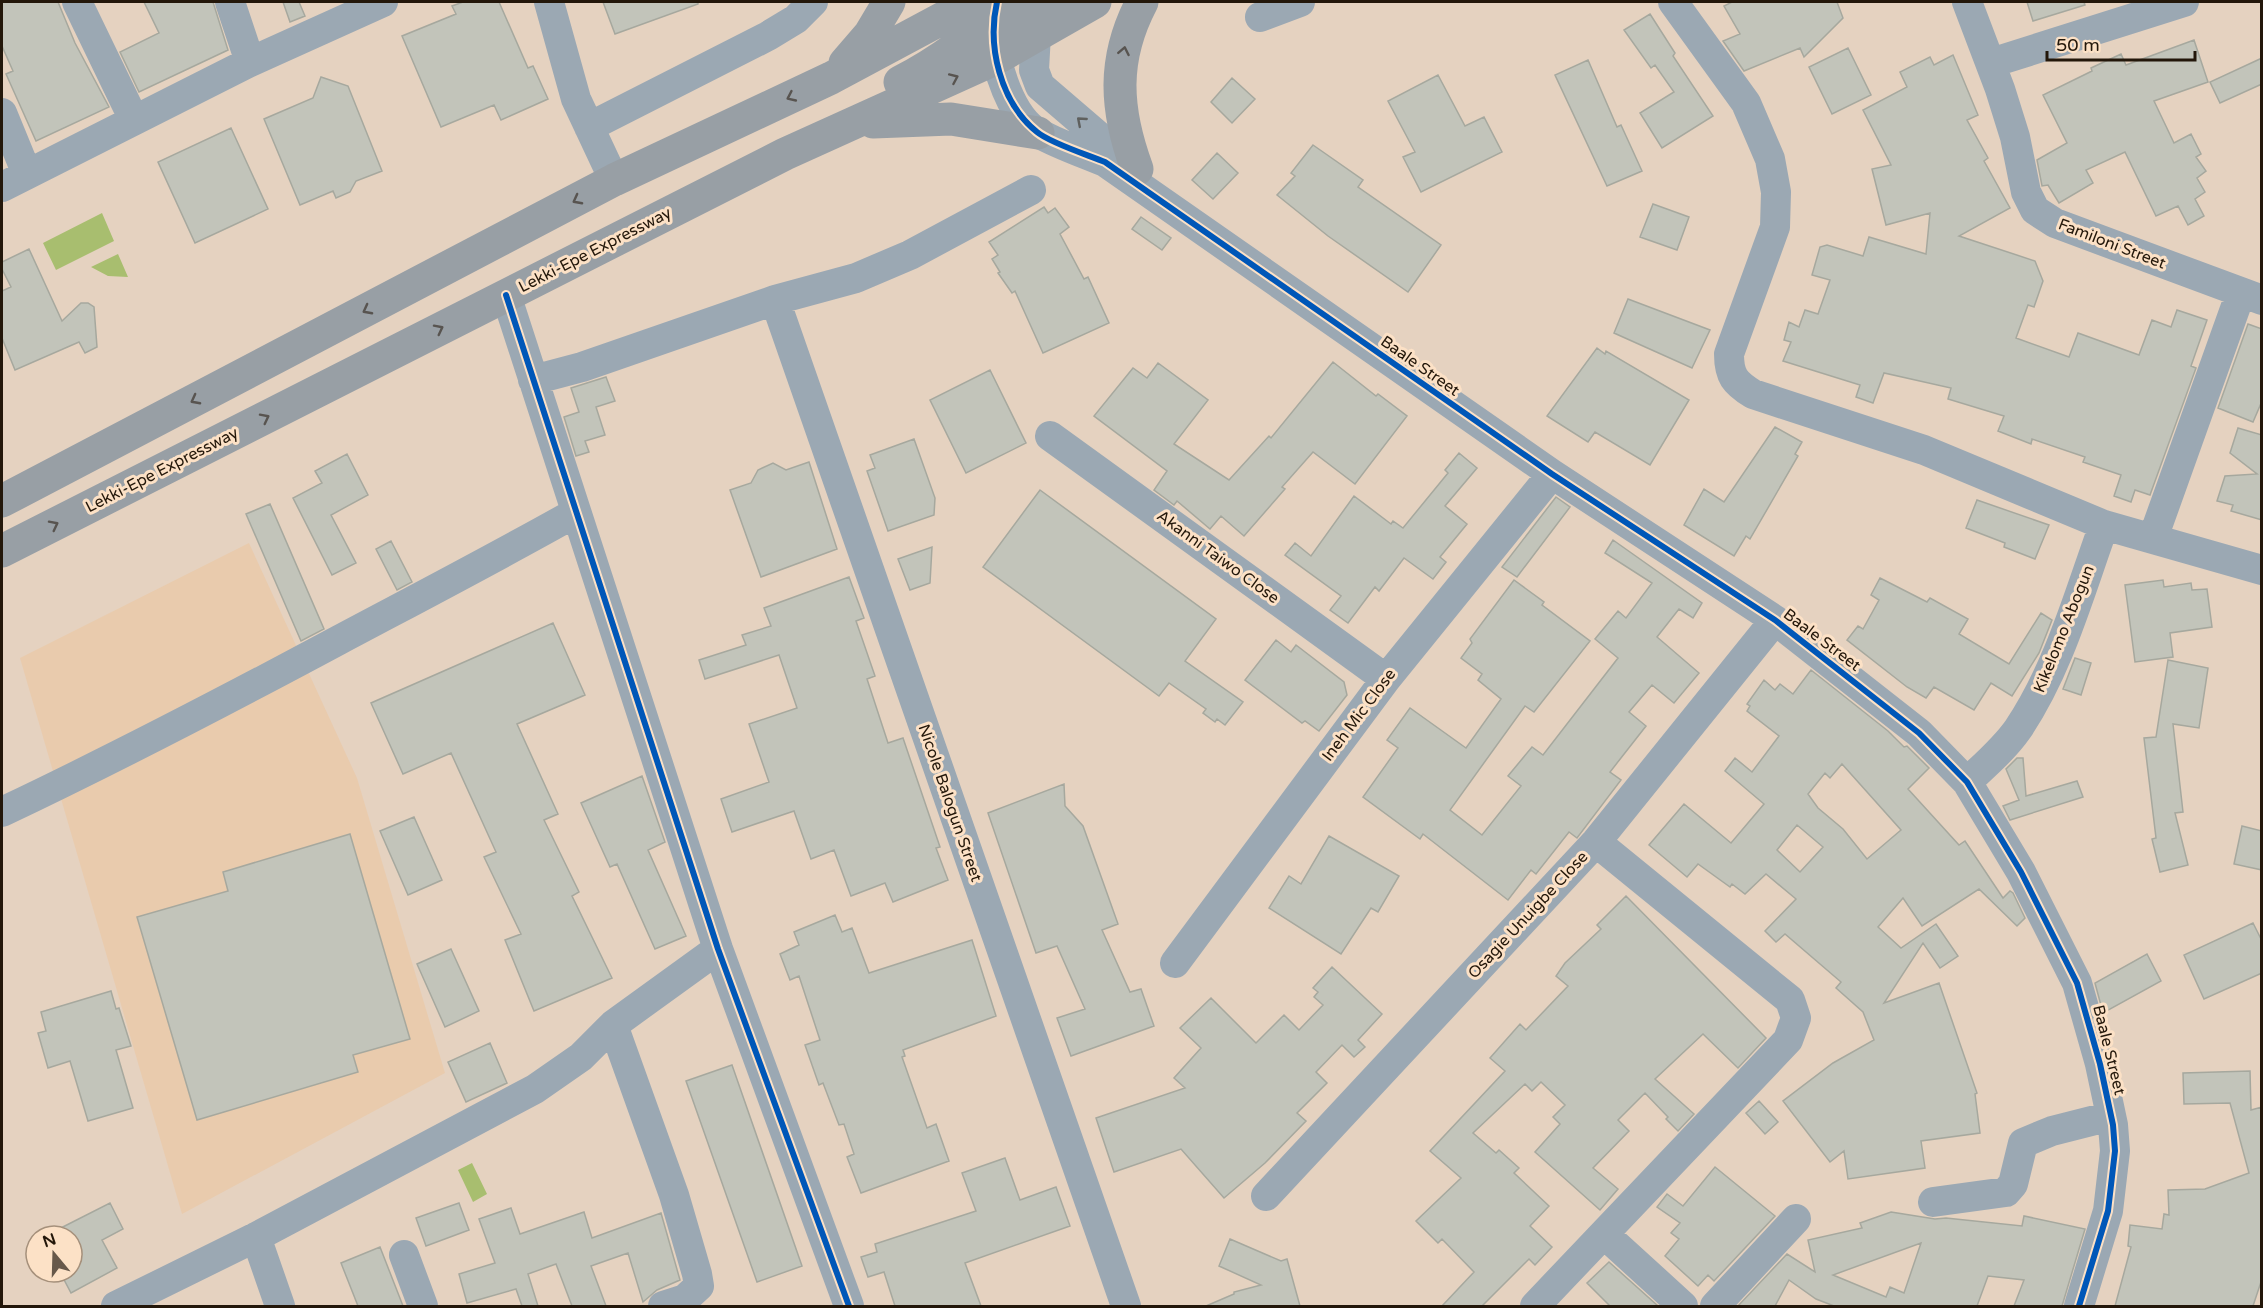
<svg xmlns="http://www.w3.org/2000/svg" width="2263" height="1308" viewBox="0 0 2263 1308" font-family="'Varela Round',sans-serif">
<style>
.built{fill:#e9cbad}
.water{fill:#a8be6f}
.building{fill:#c2c4ba;stroke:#a6a89e;stroke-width:1.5;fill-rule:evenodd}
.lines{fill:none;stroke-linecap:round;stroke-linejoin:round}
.minor{stroke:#9ba8b3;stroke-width:30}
.highway{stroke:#989fa5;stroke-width:33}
.cycleway-casing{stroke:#fce1c6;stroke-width:10}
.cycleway{stroke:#0057b8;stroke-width:6}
.oneway{stroke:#585450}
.oneway2{stroke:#5f605e}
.labels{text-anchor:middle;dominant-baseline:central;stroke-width:6;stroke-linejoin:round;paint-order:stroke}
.street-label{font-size:16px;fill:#23170a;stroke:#fce1c6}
</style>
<rect width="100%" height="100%" fill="#e5d2c0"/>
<path class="built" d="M249 543 357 778 445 1073 182 1214 20 658Z"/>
<path class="water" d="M102 213 114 241 56 270 43 243Z
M118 254 128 277 108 276 91 267Z
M472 1163 487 1194 473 1202 458 1170Z"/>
<path class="building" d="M2 2H58L75 43 109 107 36 141 6 74 13 71 2 46Z
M144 2H213L228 50 139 92 120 52 159 33Z
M283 2H299L305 16 290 22Z
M463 2H499L528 68 533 66 548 99 501 120 494 105 441 127 402 36 456 14 452 6Z
M603 2H698V4L615 34Z
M1732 2H1837L1843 18 1804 57 1800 48 1744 71 1723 41 1740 34 1724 6Z
M2027 2H2084L2085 5 2033 21Z
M1650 14 1675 53 1673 56 1713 116 1662 148 1640 113 1674 92 1655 65 1651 68 1624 30Z
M2194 40 2208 82 2154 101 2174 143 2191 134 2201 154 2196 157 2206 171 2197 178 2205 192 2195 199 2204 216 2188 225 2178 206 2156 216 2125 152 2086 170 2093 183 2059 203 2048 185 2042 186 2037 160 2067 143 2043 95 2092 71 2091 68 2121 54 2126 65Z
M1848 48 1871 95 1832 114 1809 67Z
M1953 55 1978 115 1967 120 1988 158 1984 161 2010 208 1959 236 2035 261 2043 281 2034 307 2028 305 2016 338 2069 357 2078 333 2139 355 2152 320 2171 327 2177 310 2207 320 2191 366 2196 368 2150 495 2135 490 2131 502 2114 496 2121 475 2083 462 2085 457 2032 439 2031 444 1998 431 2004 416 1948 399 1951 388 1884 373 1873 403 1856 397 1860 385 1783 361 1791 342 1784 340 1789 322 1799 327 1805 310 1818 314 1830 280 1812 275 1820 247 1827 245 1863 256 1869 237 1926 254 1930 213 1886 225 1872 169 1891 165 1863 110 1907 87 1900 72 1930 57 1934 65Z
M2262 58V84L2220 103 2210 82Z
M1588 60 1617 127 1621 125 1642 171 1607 186 1555 75Z
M1438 75 1465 126 1484 117 1502 152 1421 192 1403 157 1415 152 1388 101Z
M321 77 348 86 382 171 356 181 350 192 336 198 333 191 300 205 264 119 313 98Z
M1232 78 1255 99 1232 123 1211 102Z
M231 128 268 209 195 243 158 162Z
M1313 145 1363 180 1358 187 1441 245 1408 292 1328 236 1277 195 1295 176 1291 173Z
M1217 153 1238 173 1213 199 1192 180Z
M1653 204 1689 217 1677 250 1640 237Z
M1044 207 1048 213 1055 208 1069 227 1060 234 1084 279 1088 277 1109 323 1043 353 1015 291 1012 293 998 273 1000 272 992 259 998 255 989 242Z
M1141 217 1171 238 1162 250 1132 229Z
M29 249 62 321 81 303H88L94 307 97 347 85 353 79 342 15 370 2 338V291L11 287 2 269V262Z
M1628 299 1710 330 1692 368 1614 333Z
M2248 324 2262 329V401L2253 422 2218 408Z
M1597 348 1605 354 1606 351 1689 400 1650 465 1595 432 1588 442 1547 416Z
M1333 362 1376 396 1378 394 1407 416 1355 484 1313 452 1282 487 1285 489 1244 536 1221 516 1210 529 1177 501 1174 505 1154 490 1167 471 1094 416 1133 368 1147 378 1158 363 1208 400 1174 444 1229 480 1269 436 1271 438Z
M990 370 1026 443 966 473 930 400Z
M606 377 615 401 596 407 605 435 585 441 589 452 576 456 564 417 579 412 571 388Z
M1775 427 1802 442 1795 454 1798 456 1750 539 1746 536 1734 556 1684 525 1704 489 1724 502Z
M2238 428 2262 435V520L2231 511 2233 505 2217 501 2225 476 2257 474 2230 453Z
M914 439 935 498 934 515 888 531 867 471 875 468 870 455Z
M1459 453 1477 468 1445 506 1467 524 1440 557 1446 562 1433 579 1404 558 1379 591 1375 587 1348 623 1330 610 1341 596 1285 555 1295 543 1311 556 1354 496 1391 524 1393 521 1403 528 1448 473 1445 470Z
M347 454 368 495 331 515 356 563 332 575 293 498 322 483 315 471Z
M809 462 837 549 761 577 730 490 751 483 758 470 773 463 786 470Z
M1040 490 1216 619 1185 661 1243 702 1225 725 1217 719 1215 722 1203 713 1206 709 1169 683 1159 696 983 567Z
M1556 497 1570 507 1517 577 1502 567Z
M1977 500 2049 525 2035 559 2004 547 2005 543 1966 528Z
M270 504 324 629 301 641 246 514Z
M1613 540 1702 603 1693 618 1679 609 1657 637 1699 673 1674 703 1652 685 1629 712 1646 726 1610 772 1621 780 1577 838 1569 832 1536 874 1531 870 1508 900 1423 834 1420 839 1363 797 1398 748 1387 740 1410 708 1466 748 1501 699 1478 680 1482 674 1461 658 1472 643 1470 639 1514 580 1544 602 1542 605 1590 641 1534 712 1525 706 1450 810 1482 835 1521 786 1508 776 1532 747 1543 755 1618 658 1595 639 1618 611 1626 618 1652 583 1605 553Z
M391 541 412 582 397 590 376 549Z
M932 547 930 583 910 590 898 559Z
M849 577 864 618 856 621 875 676 867 679 888 743 903 738 940 847 936 848 948 880 893 902 885 883 851 896 834 850 811 859 794 811 732 832 721 799 769 782 749 724 797 708 779 655 705 679 699 660 746 645 742 635 771 626 764 608Z
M1880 578 1927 602 1930 598 1968 619 1959 634 2009 664 2041 613 2052 620 2039 653 2012 696 1991 683 1974 710 1934 687 1926 698 1907 687 1847 640 1858 626 1863 629 1879 600 1871 595Z
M2163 580 2164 587 2191 583 2192 590 2207 589 2212 627 2170 633 2173 657 2135 662 2125 585Z
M553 623 585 695 517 724 558 814 544 820 579 892 572 896 612 978 534 1011 505 940 521 934 484 857 496 852 451 753 403 774 371 703Z
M1276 640 1291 652 1296 645 1344 682 1347 695 1319 731 1305 721 1302 723 1245 680Z
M2075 658 2091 663 2081 695 2063 689Z
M2168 660 2208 668 2199 728 2173 724 2183 812 2175 813 2188 865 2160 872 2152 839 2156 838 2144 738 2156 737Z
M1811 670 1888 731 1904 747 1907 746 1929 768 1908 789 1959 845 1965 841 2003 898 2010 891 2013 893 2025 918 2017 926 1979 889 1922 926 1903 898 1878 927 1901 948 1936 924 1958 956 1940 968 1923 943 1884 1003 1939 983 1977 1093 1975 1094 1980 1133 1921 1141 1925 1168 1848 1179 1844 1151 1830 1162 1783 1101 1833 1063 1874 1040 1863 1012 1836 988 1841 982 1785 934 1776 942 1765 931 1796 899 1766 874 1745 894 1732 884 1730 887 1698 864 1687 877 1649 845 1684 804 1731 843 1764 804 1725 771 1735 758 1752 772 1779 736 1747 711 1750 706 1747 704 1764 680 1775 690 1780 684 1793 694ZM1842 764 1901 830 1867 859 1843 829 1818 808 1808 794 1825 773 1830 778ZM1797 825 1823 847 1800 872 1777 850Z
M2017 758H2023L2026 796 2077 781 2083 797 2010 820 2003 806 2019 800 2006 769Z
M642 776 665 842 648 850 686 936 655 949 617 864 610 867 581 803Z
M1064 784 1065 806 1083 826 1118 924 1102 930 1130 992 1141 989 1154 1026 1071 1056 1057 1018 1085 1009 1057 946 1036 953 988 813Z
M414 817 442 880 408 895 380 831Z
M2242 826 2262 831V870L2234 864Z
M350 834 410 1039 353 1055 358 1072 197 1120 137 917 228 891 223 872Z
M1329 836 1399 876 1378 912 1371 908 1341 954 1269 908 1289 876 1301 884Z
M1626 896 1766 1038 1738 1068 1703 1034 1655 1079 1694 1114 1678 1131 1666 1119 1668 1117 1645 1093 1618 1120 1629 1131 1593 1168 1618 1189 1600 1210 1535 1152 1560 1124 1553 1117 1565 1105 1541 1082 1532 1091 1525 1084 1473 1133 1496 1153 1499 1150 1519 1168 1514 1173 1549 1206 1530 1226 1552 1247 1535 1265 1529 1259 1482 1306H1442L1474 1272 1442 1239 1438 1243 1416 1221 1461 1178 1430 1151 1505 1071 1490 1058 1520 1024 1526 1030 1568 986 1556 976 1565 963 1601 929 1597 925Z
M835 915 842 932 852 928 869 973 972 940 996 1016 903 1050 905 1056 902 1057 927 1128 936 1124 949 1161 861 1193 847 1157 854 1154 844 1124 839 1125 823 1083 819 1085 805 1045 820 1040 799 976 790 980 780 954 799 945 794 932Z
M2253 923 2262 941V973L2204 999 2184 955Z
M451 949 479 1011 445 1027 417 964Z
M2147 954 2161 981 2103 1013 2095 983Z
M1332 967 1382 1014 1358 1040 1365 1047 1354 1057 1342 1045 1316 1072 1327 1083 1297 1113 1306 1121 1265 1163 1224 1198 1181 1149 1114 1172 1096 1118 1185 1088 1174 1078 1201 1048 1180 1028 1211 998 1256 1043 1284 1015 1299 1030 1323 1005 1314 997 1318 992 1313 988Z
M111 991 116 1009 119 1008 131 1046 116 1050 133 1108 88 1121 70 1061 48 1068 38 1033 46 1031 41 1012Z
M490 1043 507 1083 466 1102 448 1062Z
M732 1065 802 1266 757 1282 686 1081Z
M2250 1071 2251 1110 2262 1107V1279L2253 1306H2115L2131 1247 2128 1246 2130 1225 2162 1229 2164 1214 2169 1215 2168 1190 2205 1189 2249 1173 2230 1103 2184 1104 2183 1073Z
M1759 1101 1778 1122 1765 1134 1746 1113Z
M1005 1158 1020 1200 1056 1187 1070 1226 965 1263 981 1306H895L884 1272 868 1277 861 1257 877 1252 875 1244 976 1211 962 1173Z
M1715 1167 1775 1216 1714 1281 1708 1275 1698 1286 1665 1256 1679 1239 1671 1233 1680 1223 1657 1207 1667 1194 1683 1206Z
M110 1203 123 1229 102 1240 117 1268 71 1293 60 1272H72V1236H45Z
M459 1203 469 1230 426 1246 416 1218Z
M511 1208 520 1234 584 1212 592 1238 661 1213 680 1280 657 1290 643 1302 628 1253 591 1266 606 1306H572L556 1264 528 1274 538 1306H522L516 1289 467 1303 459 1274 495 1263 479 1219Z
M1891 1212 1935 1219 1946 1218 2022 1226 2024 1216 2085 1229 2062 1306H2014L2024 1280 1988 1276 1977 1306H1834L1816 1299 1789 1280 1775 1306H1738L1787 1254 1815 1272 1808 1240 1862 1228 1860 1223ZM1921 1243 1904 1293 1890 1287 1886 1297 1833 1275Z
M1230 1239 1281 1261 1287 1259 1300 1306H1206L1234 1294V1292L1261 1285 1219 1266Z
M380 1247 403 1306H358L341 1263Z
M1609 1262 1658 1306H1610L1587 1283Z"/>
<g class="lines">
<path class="minor" d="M77 2 134 120
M230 2 250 62
M549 2 576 99 614 180
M1673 2 1746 103 1770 159 1776 192 1775 227 1729 354C1729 376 1735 383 1753 394L1924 450 2104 525 2262 570
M1967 2 2000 89 2015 137 2026 192 2035 210 2055 223 2262 300
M1037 16 1034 70 1040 86 1132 165
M1260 17 1300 2
M994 35C995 66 1011 118 1040 134 1060 145 1084 153 1105 162L1552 474 1775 620 1919 733 1967 782 2021 872 2077 983 2100 1064 2113 1125 2115 1151 2108 1211 2079 1306
M1991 63 2184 2
M2 113 27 174
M589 127 768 36 796 19 813 2
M2 187 250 62 383 2
M506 295 718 949 849 1306
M775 300 1126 1306
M533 380 582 367 775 300 856 278 910 255 1031 190
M1050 436 1386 679
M2153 538 2241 292
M1967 782C1985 765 2004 749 2018 729 2059 668 2079 594 2104 525
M2 812C116 758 227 700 339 640 418 598 497 557 575 513
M1175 963 1386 679 1552 474
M613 1025 674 1195 697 1274 699 1286 685 1299 663 1306
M1266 1196 1596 842 1775 620
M1933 1202 2006 1192 2013 1184 2023 1143 2052 1131 2111 1116
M1604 1234 1683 1306
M256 1237 280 1306
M404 1255 423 1306
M116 1306 256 1237 535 1089 581 1057 613 1025 718 949
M1535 1306 1788 1040 1796 1018 1790 1000 1596 842
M1715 1306 1796 1219"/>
<path class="highway" d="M1011 41 1045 2
M845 63 870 34 889 2
M900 82C936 64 982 31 1010 2
M873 122 951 119 1038 133
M1137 169C1115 109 1112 59 1142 2
M2 501 614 180 831 78 973 2
M2 551 785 154 995 59 1095 2"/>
<g class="cycleway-casing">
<path id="cycleway" d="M997 2C987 46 1000 102 1037 132 1050 143 1088 155 1105 162L1552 474 1775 620 1919 733 1967 782 2021 872 2077 983 2100 1064 2113 1125 2115 1151 2108 1211 2079 1306
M506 295 718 949 849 1306"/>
</g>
<use href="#cycleway" class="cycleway"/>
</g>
<defs><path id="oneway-chevron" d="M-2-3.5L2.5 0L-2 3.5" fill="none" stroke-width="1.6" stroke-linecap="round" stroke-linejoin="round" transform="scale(1.5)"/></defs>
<g class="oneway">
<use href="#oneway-chevron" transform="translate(1124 51) rotate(-79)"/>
<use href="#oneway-chevron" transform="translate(954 78) rotate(-24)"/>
<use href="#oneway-chevron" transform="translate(791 97) rotate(155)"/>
<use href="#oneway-chevron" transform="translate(577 200) rotate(152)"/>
<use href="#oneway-chevron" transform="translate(367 310) rotate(152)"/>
<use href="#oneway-chevron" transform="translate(439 329) rotate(-27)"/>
<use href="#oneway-chevron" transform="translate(195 400) rotate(152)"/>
<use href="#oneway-chevron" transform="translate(265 418) rotate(-27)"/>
<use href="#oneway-chevron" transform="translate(54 525) rotate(-27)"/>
</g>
<use class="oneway2" href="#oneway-chevron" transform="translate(1081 121) rotate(-139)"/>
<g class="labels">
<g class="street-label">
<text transform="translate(2112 244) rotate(21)">Familoni Street</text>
<text transform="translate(595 250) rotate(-27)">Lekki-Epe Expressway</text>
<text transform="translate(1420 366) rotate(35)">Baale Street</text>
<text transform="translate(162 470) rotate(-27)">Lekki-Epe Expressway</text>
<text transform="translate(1218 557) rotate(36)">Akanni Taiwo Close</text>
<text transform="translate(2064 629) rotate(-68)">Kikelomo Abogun</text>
<text transform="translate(1822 640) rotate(37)">Baale Street</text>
<text transform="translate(1359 715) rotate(-53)">Ineh Mic Close</text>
<text transform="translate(950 803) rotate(71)">Nicole Balogun Street</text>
<text transform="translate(1528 915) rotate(-47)">Osagie Unuigbe Close</text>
<text transform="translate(2109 1050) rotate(76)">Baale Street</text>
</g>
</g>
<rect width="2263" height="1308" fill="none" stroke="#23170a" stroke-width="6"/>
<g transform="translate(54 1254) rotate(341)"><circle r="28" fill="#fce1c6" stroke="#a5907b" stroke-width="1.5"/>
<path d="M0-4.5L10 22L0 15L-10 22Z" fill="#67584a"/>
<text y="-9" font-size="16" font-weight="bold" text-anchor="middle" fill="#23170a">N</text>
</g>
<path d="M2047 51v9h148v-9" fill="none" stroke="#23170a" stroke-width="3"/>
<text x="2056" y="51" font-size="18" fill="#23170a" stroke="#fce1c6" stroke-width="4.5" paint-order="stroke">50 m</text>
</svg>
